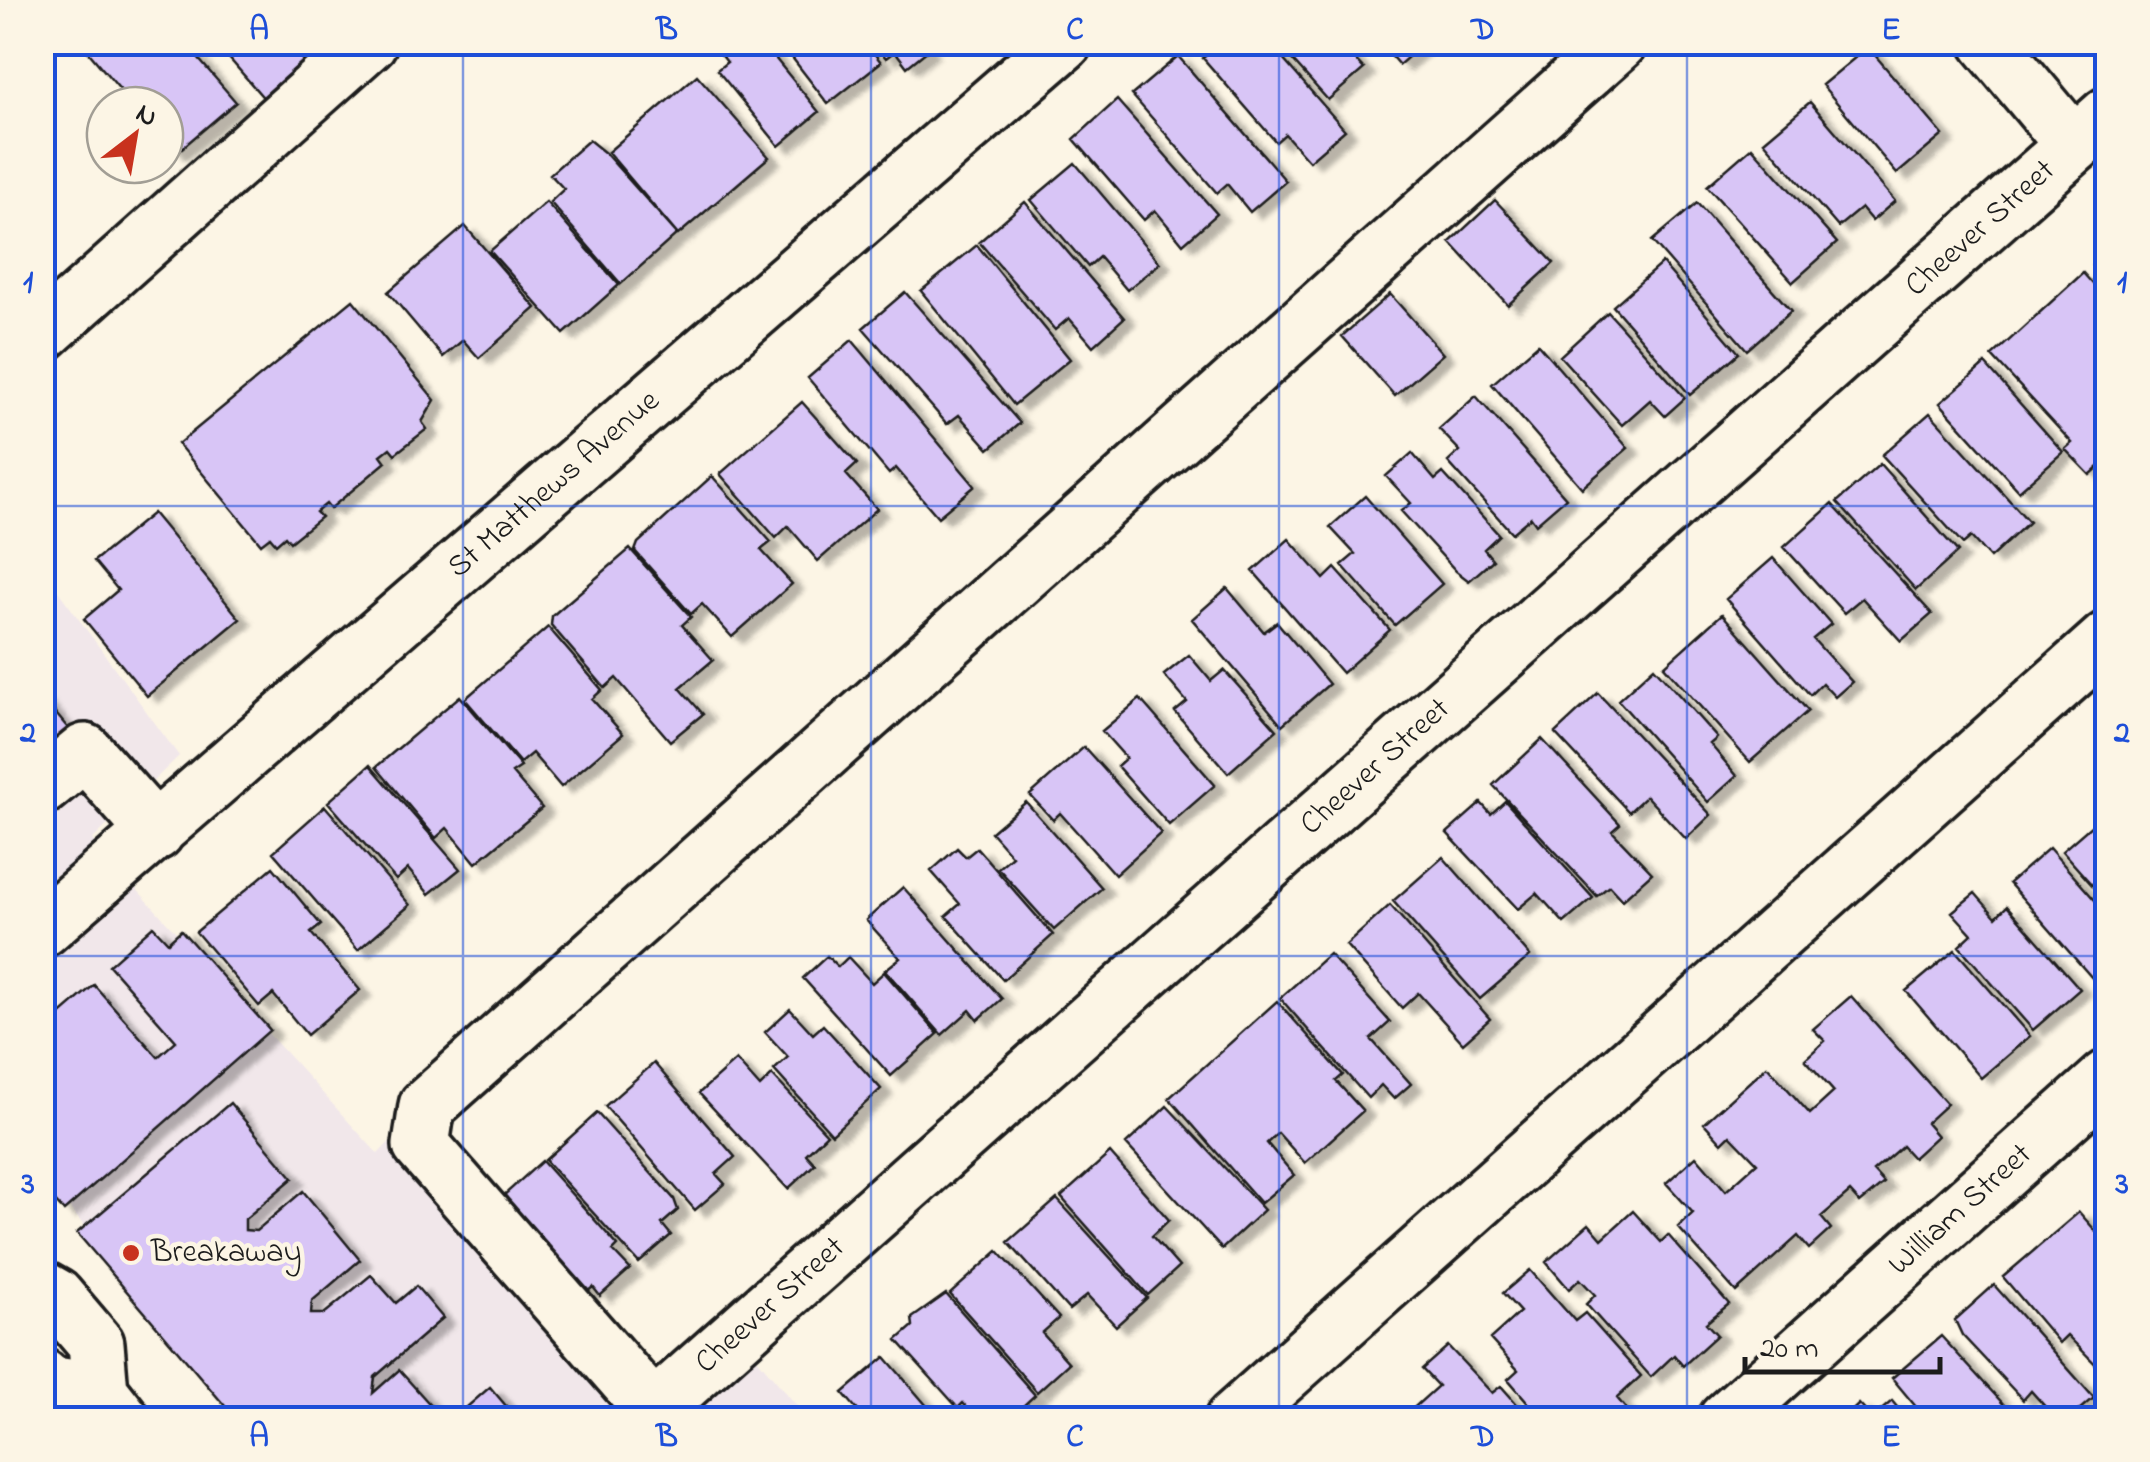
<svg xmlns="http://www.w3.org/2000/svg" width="2150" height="1462" viewBox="0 0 2150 1462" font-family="'Indie Flower',sans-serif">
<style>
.built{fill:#f1e7ea}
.building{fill:#d8c5f6;stroke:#1c1c1c;stroke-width:2.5;filter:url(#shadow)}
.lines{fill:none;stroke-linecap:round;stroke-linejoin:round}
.minor-casing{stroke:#1c1c1c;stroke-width:62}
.major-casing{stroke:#1c1c1c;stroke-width:62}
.minor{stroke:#fcf5e5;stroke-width:55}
.major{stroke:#fcf5e5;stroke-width:55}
.grid{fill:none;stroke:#1d4ed8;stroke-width:2.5;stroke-opacity:0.55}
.poi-dot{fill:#c8321e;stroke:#fcf5e5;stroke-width:4}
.labels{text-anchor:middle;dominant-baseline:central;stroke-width:9;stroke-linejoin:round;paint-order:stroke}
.street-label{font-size:32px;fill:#1c1c1c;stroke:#fcf5e5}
.poi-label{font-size:32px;fill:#1c1c1c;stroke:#fcf5e5;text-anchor:start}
.neatline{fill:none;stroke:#1d4ed8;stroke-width:4}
.grid-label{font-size:32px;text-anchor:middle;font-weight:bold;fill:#1d4ed8}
</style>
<defs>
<filter id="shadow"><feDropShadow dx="11" dy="6" stdDeviation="2.5" flood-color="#0004"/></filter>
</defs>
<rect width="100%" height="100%" fill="#fcf5e5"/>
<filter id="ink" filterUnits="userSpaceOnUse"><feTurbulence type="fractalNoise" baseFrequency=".01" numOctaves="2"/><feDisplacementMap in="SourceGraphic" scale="20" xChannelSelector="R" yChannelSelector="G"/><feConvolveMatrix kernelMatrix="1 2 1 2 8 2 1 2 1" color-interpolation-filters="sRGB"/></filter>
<g filter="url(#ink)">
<path class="built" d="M42 569 179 756 92 840 378 1154 409 1121 624 1399 718 1312 808 1419H240L43 1175Z"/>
<path class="building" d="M80 42H184L236 102 175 154 165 142V105H133Z
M215 42H335L267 102Z
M711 42H762L819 112 779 146 717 70 727 62Z
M780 42H865L881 62 828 104Z
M873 42H921L928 50 907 67 895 51 886 58Z
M1221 42H1268L1345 130 1309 161 1285 134 1276 142 1203 58Z
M1276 42H1357L1347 51 1364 69 1328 100Z
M1379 42H1425L1399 65Z
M1868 47 1943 135 1897 174 1822 85Z
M1178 56 1286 181 1250 212 1227 184 1217 193 1132 95Z
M697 75 769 157 678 235 608 152Z
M1117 100 1217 214 1183 244 1155 210 1144 220 1074 139Z
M1810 102 1895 201 1872 221 1861 208 1838 227 1764 141Z
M589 140 605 153 677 234 621 284 550 202 564 189 550 174Z
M1752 147 1837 243 1793 282 1707 186Z
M1075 163 1160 263 1127 290 1099 257 1088 267 1031 200Z
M1495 200 1554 263 1508 305 1450 242Z
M546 202 619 285 564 334 490 251Z
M1025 202 1124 318 1093 346 1069 318 1055 330 979 242Z
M1697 203 1791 311 1747 350 1652 241Z
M465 226 536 308 479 358 463 340 443 357 388 292Z
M977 245 1070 359 1014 405 921 291Z
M2108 252V282L2093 266Z
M1662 263 1739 353 1690 395 1613 306Z
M2083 273 2108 301V459L2090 475 2065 449 2072 443 1992 356Z
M905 292 1020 423 989 449 959 415 947 424 863 328Z
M1390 294 1443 354 1395 396 1342 336Z
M353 300 435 400 422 422 427 429 395 454 390 448 381 455 386 462 330 509 326 504 316 512 321 517 290 542 285 536 276 544 270 537 261 544 178 444Z
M1608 312 1685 398 1665 416 1650 400 1622 425 1560 356Z
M852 340 975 486 938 517 896 468 889 474 808 378Z
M1538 344 1628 448 1582 488 1492 384Z
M1985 364 2063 452 2019 491 1940 403Z
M1476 396 1566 498 1536 524 1531 517 1512 533 1448 462 1460 451 1439 429Z
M802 402 857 464 846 474 877 509 818 561 788 526 776 538 720 474Z
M1930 413 2029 522 1990 558 1971 537 1963 544 1882 455Z
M1412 453 1435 480 1443 473 1499 535 1484 549 1493 560 1469 581 1456 571 1401 511 1411 503 1386 476Z
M1880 464 1958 552 1916 590 1837 502Z
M712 476 771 542 761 550 792 584 732 637 702 604 691 614 635 551 638 543Z
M1365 496 1442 584 1395 625 1342 565 1355 554 1330 527Z
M1832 504 1932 614 1901 641 1862 598 1844 613 1784 547Z
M153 513 240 619 147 696 84 619 118 590 94 561Z
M1289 539 1324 579 1335 568 1390 630 1342 673 1253 571Z
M630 549 691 617 682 625 713 660 680 688 703 714 670 741 616 678 605 688 551 625 552 616Z
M1773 558 1831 624 1813 639 1852 682 1835 697 1822 683 1810 695 1726 599Z
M1227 588 1264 632 1277 622 1329 684 1282 725 1192 619Z
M1722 614 1808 711 1750 762 1664 666Z
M548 627 602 690 592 699 623 734 561 787 532 753 520 763 465 699Z
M1189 655 1211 681 1224 670 1277 730 1228 773 1175 712 1187 702 1164 675Z
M1654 667 1717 738 1710 744 1737 776 1708 802 1618 700Z
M1598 693 1711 815 1686 839 1646 796 1629 812 1555 733Z
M460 696 521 767 512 773 542 808 476 863 447 828 436 838 376 767Z
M42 697 72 733 42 757Z
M1140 699 1215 785 1169 825 1117 766 1126 758 1102 731Z
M1542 739 1620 824 1612 831 1652 873 1622 900 1609 886 1597 896 1493 785Z
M1084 747 1161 833 1115 875 1060 813 1053 820 1030 795Z
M370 765 460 869 429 894 408 869 396 880 328 802Z
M1505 801 1593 898 1564 923 1537 893 1518 909 1447 833 1481 803 1491 814Z
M1026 802 1102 888 1054 930 998 868 1012 856 991 832Z
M325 806 410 905 358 950 273 852Z
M2108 811V903L2062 851Z
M957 848 966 857 977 848 1053 935 1003 980 946 916 960 904 931 871Z
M2049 848 2108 915V966L2093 979 2009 883Z
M1443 857 1530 956 1480 999 1393 901Z
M273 867 321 925 311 933 360 990 307 1035 273 994 259 1006 196 932Z
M903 887 1002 999 978 1020 970 1010 942 1035 885 970 900 958 866 920Z
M1975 893 1996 917 2007 906 2080 989 2033 1030 1959 946 1972 934 1952 912Z
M1390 905 1490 1019 1463 1043 1418 993 1402 1008 1346 945Z
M153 926 168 942 181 930 270 1030 64 1211 42 1187V1030L94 985 158 1057 176 1041 109 965Z
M1955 950 2030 1036 1981 1078 1906 991Z
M1329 954 1390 1022 1371 1039 1411 1084 1394 1099 1381 1085 1368 1098 1280 998Z
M827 956 838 967 848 957 872 983 884 972 938 1034 891 1076 803 978Z
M1851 996 1947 1104 1926 1123 1937 1136 1913 1158 1902 1146 1873 1171 1884 1183 1860 1203 1850 1192 1821 1217 1831 1229 1809 1249 1798 1236 1736 1292 1678 1227 1693 1213 1666 1183 1696 1156 1726 1191 1757 1163 1730 1135 1722 1143 1704 1123 1767 1066 1810 1114 1834 1092 1805 1059 1825 1041 1813 1029Z
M1277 1001 1343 1075 1336 1081 1363 1111 1305 1163 1278 1133 1267 1143 1294 1175 1261 1203 1169 1098Z
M790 1009 813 1034 823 1025 881 1089 832 1134 774 1070 788 1057 765 1032Z
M736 1060 760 1087 772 1075 827 1134 806 1154 815 1164 788 1189 699 1093Z
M654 1063 735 1157 716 1174 725 1184 695 1210 605 1106Z
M230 1103 293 1178 245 1219V1230L256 1231 303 1191 360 1260 312 1301 311 1314H324L371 1275 396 1303 416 1286 443 1318 375 1377 373 1393 399 1370 444 1420H237L77 1233Z
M1167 1106 1264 1210 1222 1249 1126 1144Z
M597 1113 674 1199 678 1210 662 1224 671 1235 639 1263 545 1160Z
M1110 1153 1169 1220 1152 1236 1179 1267 1148 1295 1061 1197Z
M542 1161 618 1246 613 1251 630 1269 600 1296 593 1287 577 1300 493 1205Z
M1057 1199 1147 1298 1116 1326 1087 1295 1069 1310 1008 1242Z
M1633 1211 1661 1242 1668 1235 1729 1304 1706 1323 1717 1335 1683 1366 1674 1355 1651 1377 1586 1304 1595 1295 1580 1279 1569 1289 1546 1262 1589 1224 1602 1239Z
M2079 1212 2108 1245V1377L2067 1335 2059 1343 2003 1277Z
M998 1251 1059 1318 1042 1333 1069 1363 1037 1392 950 1294Z
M1530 1270 1575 1321 1585 1313 1641 1376 1617 1398 1627 1410 1617 1420H1543L1508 1379 1518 1370 1490 1339 1520 1312 1503 1293Z
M1994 1285 2094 1398 2080 1410 2088 1420H2057L2031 1391 2023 1400 1962 1335 1955 1320Z
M946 1294 1035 1395 1008 1420H978L963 1403 958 1408 897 1340 913 1326 912 1318Z
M1941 1336 2018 1420H1927L1892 1378Z
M1448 1346 1492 1393 1501 1386 1531 1420H1414L1408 1413 1438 1386 1422 1369Z
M885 1357 939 1420H866L843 1393Z
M490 1387 518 1420H452Z
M1892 1401 1908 1420H1842L1859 1404 1872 1418Z"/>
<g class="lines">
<g class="minor-casing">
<g id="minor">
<path d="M1988 42 2074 145"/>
<path d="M42 334 369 42"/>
<path d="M42 787 85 752 156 832"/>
<path id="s1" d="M42 929 1064 42"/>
<path d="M653 1409 421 1145 427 1106 1619 42"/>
<path id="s2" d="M642 1420 2108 115"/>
<path d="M1233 1420 2108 639"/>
<path id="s3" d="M1726 1420 2108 1078"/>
</g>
</g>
<g class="major-casing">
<path id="major" d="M42 1289 56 1297 96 1344 100 1392 122 1420
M42 1377 48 1384 100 1392"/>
</g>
<use href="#minor" class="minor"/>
<use href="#major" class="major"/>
</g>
</g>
<path class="grid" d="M463 42V1420M871 42V1420M1279 42V1420M1687 42V1420M42 506H2108M42 956H2108"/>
<circle class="poi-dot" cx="131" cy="1253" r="10"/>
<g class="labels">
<g class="street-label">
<text stroke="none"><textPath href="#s2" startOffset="1792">Cheever Street</textPath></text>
<text stroke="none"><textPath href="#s1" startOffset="678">St Matthews Avenue</textPath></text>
<text stroke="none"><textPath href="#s2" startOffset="982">Cheever Street</textPath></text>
<text stroke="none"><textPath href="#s3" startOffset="315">William Street</textPath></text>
<text stroke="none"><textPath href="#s2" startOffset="172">Cheever Street</textPath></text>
</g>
<g class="poi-label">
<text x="151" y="1253">Breakaway</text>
</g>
</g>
<rect width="2150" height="1462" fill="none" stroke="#fcf5e5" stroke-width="110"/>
<g transform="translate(135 135) rotate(31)"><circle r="48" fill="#fcf5e5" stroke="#a29e95" stroke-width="2.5"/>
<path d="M0-8L18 38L0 25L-18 38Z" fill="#c8321e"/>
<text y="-15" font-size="28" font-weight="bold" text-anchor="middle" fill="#1c1c1c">N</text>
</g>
<path d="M1745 1357v15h195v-15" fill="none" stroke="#1c1c1c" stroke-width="5"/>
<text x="1760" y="1357" font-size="30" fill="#1c1c1c" stroke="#fcf5e5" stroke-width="8" paint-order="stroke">20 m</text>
<rect x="55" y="55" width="2040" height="1352" class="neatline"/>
<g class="grid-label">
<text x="259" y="39">A</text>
<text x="667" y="39">B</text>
<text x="1075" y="39">C</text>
<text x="1483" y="39">D</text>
<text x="1891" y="39">E</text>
<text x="28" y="292">1</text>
<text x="2122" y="292">1</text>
<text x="28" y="742">2</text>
<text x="2122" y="742">2</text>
<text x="28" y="1193">3</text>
<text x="2122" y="1193">3</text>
<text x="259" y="1446">A</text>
<text x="667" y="1446">B</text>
<text x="1075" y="1446">C</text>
<text x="1483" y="1446">D</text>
<text x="1891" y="1446">E</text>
</g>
</svg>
